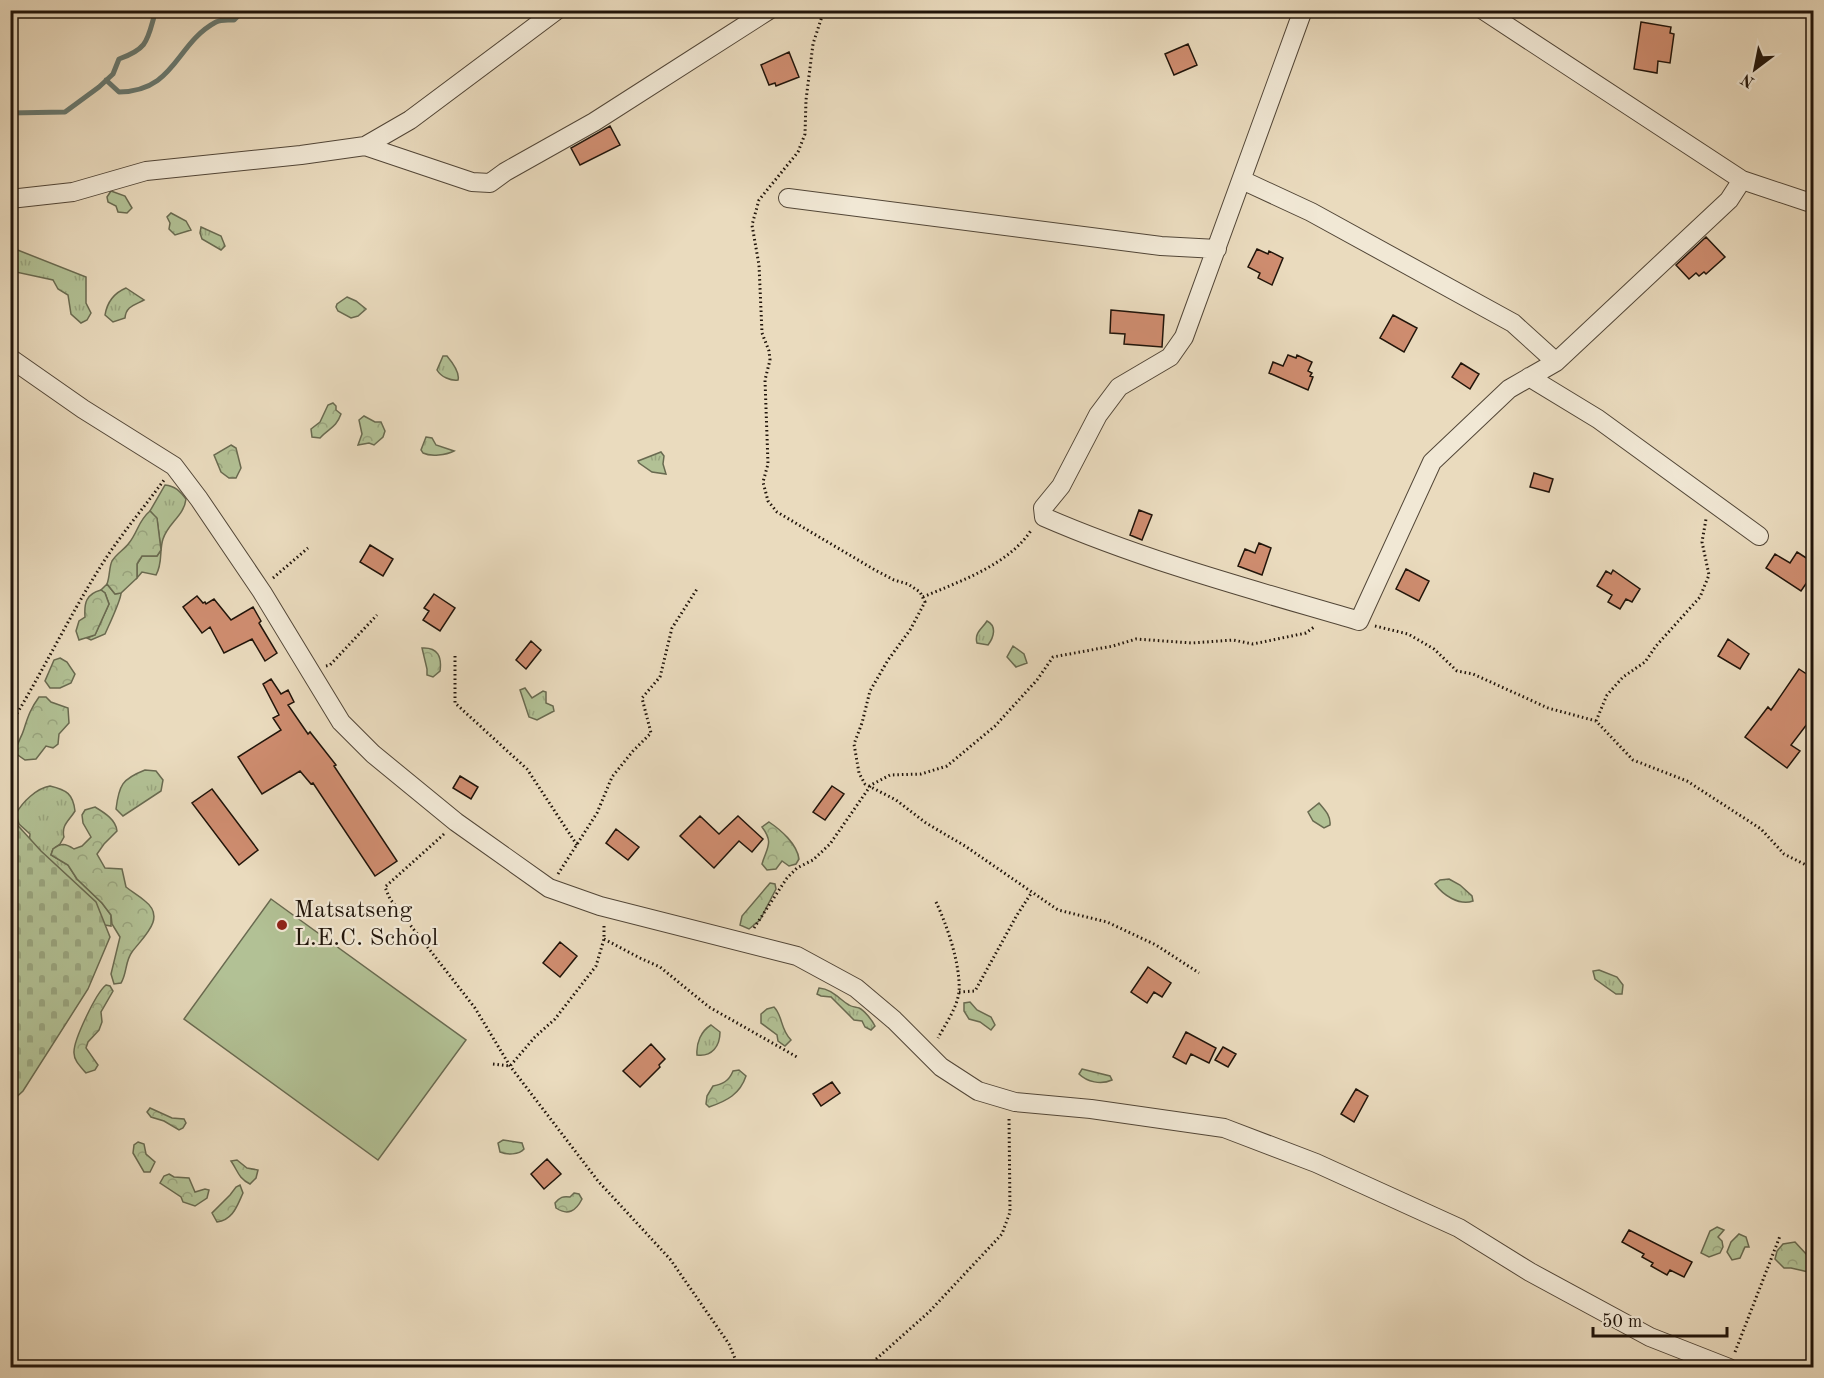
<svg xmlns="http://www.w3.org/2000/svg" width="1824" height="1378" viewBox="0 0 1824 1378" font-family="'Old Standard TT',serif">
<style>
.grass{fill:url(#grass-tufts);stroke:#696a50;stroke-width:1.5}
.forest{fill:url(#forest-crowns);stroke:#696a50;stroke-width:1.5}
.cemetery{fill:url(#cemetery-stones);stroke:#696a50;stroke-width:1.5}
.garden{fill:#b2c195;stroke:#696a50;stroke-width:1.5}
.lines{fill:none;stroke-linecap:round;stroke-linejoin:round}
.stream{stroke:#68786f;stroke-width:5}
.building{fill:#cf8d70;stroke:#20140a;stroke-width:1.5}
.minor-casing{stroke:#524637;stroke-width:20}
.path{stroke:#20140a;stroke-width:3;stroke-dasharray:1.5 3;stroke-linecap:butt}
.minor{stroke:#f1e8d5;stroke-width:18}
.poi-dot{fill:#8f2418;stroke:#f1e8d5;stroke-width:2}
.labels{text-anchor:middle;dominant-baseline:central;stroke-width:4.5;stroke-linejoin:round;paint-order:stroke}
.poi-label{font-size:24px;fill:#20140a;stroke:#f1e8d5;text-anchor:start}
</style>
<defs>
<pattern id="grass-tufts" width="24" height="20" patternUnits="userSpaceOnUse" patternTransform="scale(1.5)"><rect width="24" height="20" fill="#b2c195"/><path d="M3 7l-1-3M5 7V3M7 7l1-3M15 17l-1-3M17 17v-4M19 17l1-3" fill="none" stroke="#99a57f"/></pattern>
<pattern id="forest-crowns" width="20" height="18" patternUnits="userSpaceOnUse" patternTransform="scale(1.5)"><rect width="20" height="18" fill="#b2c195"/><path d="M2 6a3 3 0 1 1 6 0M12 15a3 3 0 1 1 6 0" fill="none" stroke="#99a57f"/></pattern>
<pattern id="cemetery-stones" width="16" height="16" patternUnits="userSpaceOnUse" patternTransform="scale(1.5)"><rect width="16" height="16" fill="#b2c195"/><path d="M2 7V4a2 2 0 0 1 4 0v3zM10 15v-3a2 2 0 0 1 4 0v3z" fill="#99a57f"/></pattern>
</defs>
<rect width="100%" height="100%" fill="#eadbbe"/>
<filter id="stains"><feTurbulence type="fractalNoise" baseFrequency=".00333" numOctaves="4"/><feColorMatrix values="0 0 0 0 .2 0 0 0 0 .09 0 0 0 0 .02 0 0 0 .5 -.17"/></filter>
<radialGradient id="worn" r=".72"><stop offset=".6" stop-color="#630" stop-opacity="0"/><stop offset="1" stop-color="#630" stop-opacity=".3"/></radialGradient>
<path class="grass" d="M111 191 125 196 132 208 127 213 118 212 116 206 108 202 107 197Z
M171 213 186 221 191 230 175 235 169 229 170 223 167 217Z
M201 227 221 236 225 246 221 250 202 239 200 233Z
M10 247 86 277V303L91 313 87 320 81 323 71 314 68 295 58 289 53 280 11 271Z
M126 288 144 300C135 305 126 306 125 318L113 322 105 315C107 303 114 293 126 288Z
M347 297 356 301 366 309 358 316 351 318 338 311 336 307 337 304Z
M443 356H447C452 362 460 373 458 380 451 381 441 377 437 370Z
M426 437 432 438 436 445 454 451C446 455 431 457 423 453L421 450Z
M661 452 664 456 663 464 666 474 652 472 639 463 638 461Z
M165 485C175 486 180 491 186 499 184 516 168 523 163 539 159 551 163 563 156 575L142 572 137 578V564L142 556H157L161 550 157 519 150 511Z
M107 584 115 594 121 593C121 600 109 625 105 634L91 640 87 638 95 635 109 604 105 593 101 590Z
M987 621C997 626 994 637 988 645L977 643C974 633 982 629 987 621Z
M1013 646 1024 654 1027 663 1016 667 1007 657Z
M525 688 532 698 543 691 546 692V703L553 706 554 711 537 720 529 717 520 690Z
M145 770 156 771 163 780 161 791 123 816 116 809C119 785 122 779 145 770Z
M50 786C67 790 73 794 75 811 69 821 61 825 64 837L60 844 53 849 51 855 68 865 77 879 102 903 111 915V926L105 925 29 844 30 834 19 824 16 814C22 802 37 788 50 786Z
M1319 803C1325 810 1331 816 1330 825L1324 828 1313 821 1308 812Z
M1449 879 1460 885 1472 896 1473 901C1459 906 1443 895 1435 884L1440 880Z
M1599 970 1617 977 1623 985 1622 994H1616L1595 979 1593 971Z
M819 988C832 989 839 999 849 1005 852 1007 855 1007 859 1008 864 1010 872 1020 875 1026L871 1030 865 1027 862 1021 854 1020 831 997 821 996 817 994Z
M970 1002 977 1010 991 1017 995 1025 991 1030 980 1022 969 1019 964 1011V1003Z
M711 1025 720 1032C720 1046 712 1057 697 1055 696 1043 701 1031 711 1025Z"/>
<path class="forest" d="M333 403 336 406V410L341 414C336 428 329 428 320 438L312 437 311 429 320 422 328 405Z
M364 416 375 422H381L385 431 383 437 374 445 369 443 358 445 362 434 359 420Z
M231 445 236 448 241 468 236 478H229L221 472 214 455Z
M150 511 157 518 161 550 157 556H142L137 564V578L121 593 115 594 107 584C110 576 109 567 112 561 117 553 124 550 129 543 138 532 138 521 150 511Z
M101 590 105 593 109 604 95 635 79 640 76 631 79 621 85 617C84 603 86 594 101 590Z
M422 648C438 647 442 657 440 671L433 677 427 675V669Z
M60 658 67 662 75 674 71 683 60 688H50L45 681 54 660Z
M39 697H46L51 702 68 708 69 723 59 734 58 744 53 748 46 746 36 759 25 760 15 753C17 742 21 739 24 729 28 716 31 708 39 697Z
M95 807C105 813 116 820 117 831L104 844 97 854 105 868 122 869 126 887C132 892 138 895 145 901 167 918 143 937 132 952 125 961 127 974 121 983L114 984 111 974 120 937 112 924 111 915 102 903 77 879 68 865 51 855 53 849C61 843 65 843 74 849L82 846 91 837 83 823 82 815 85 810Z
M769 822C781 830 797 844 799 859L796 864 789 866 782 861 776 869 767 870 762 864C767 847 774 843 762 827Z
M770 883 775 884 776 889 760 920 749 929 740 925 742 916Z
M106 985 110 986 113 991 101 1012 102 1022 99 1030 88 1042 86 1048 98 1065 95 1070 86 1073C81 1067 74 1061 74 1053 73 1041 96 993 106 985Z
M774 1007C783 1016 780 1029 791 1040L785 1046 778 1041 777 1035 761 1023V1014L767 1009Z
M1082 1069 1110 1076 1112 1080C1101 1085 1087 1082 1079 1074Z
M739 1070 746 1076C740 1094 727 1101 709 1107L706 1104 707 1096 713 1086C723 1084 729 1081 733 1071Z
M150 1108 172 1118 184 1119 186 1123 183 1128 179 1130 164 1121 151 1117 147 1112Z
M503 1140 522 1143 524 1149C519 1155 507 1155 500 1152L498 1143Z
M138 1142 144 1144 146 1154 155 1162 150 1172H144L133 1153 134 1145Z
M237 1160 247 1168 258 1170 256 1178 250 1184C238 1178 238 1171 231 1161Z
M169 1174 174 1177 189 1178 195 1192 205 1189 209 1190 207 1198 195 1206 183 1202 181 1197 160 1183 164 1176Z
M240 1185 243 1193C237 1206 233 1220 217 1222L212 1213 230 1195 236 1187Z
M574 1193 579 1194 582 1199C576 1211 568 1216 556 1208L555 1203C560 1197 563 1196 570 1197Z
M1717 1227 1724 1230 1718 1237 1722 1241 1723 1247 1720 1253 1709 1257 1701 1253 1710 1231Z
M1739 1234 1746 1237 1749 1247H1745L1740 1258 1732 1260 1727 1252 1731 1242Z
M1795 1242 1808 1256 1813 1257V1273L1791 1268H1784L1775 1259 1777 1251 1783 1244Z"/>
<path class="cemetery" d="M11 818 41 851 96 902 110 937 88 989 23 1091 11 1102Z"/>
<path class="garden" d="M271 899 466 1040 378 1160 184 1019Z"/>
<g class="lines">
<path class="stream" d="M106 80 119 92C176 91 175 44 216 22 221 19 229 20 234 20L240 14 252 10
M10 113 65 112 99 87 113 74 119 59C150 48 147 39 156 10"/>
</g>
<path class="building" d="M1641 22 1671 27 1670 33 1674 34 1670 63 1658 61 1657 73 1634 69Z
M1188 44 1197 65 1174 75 1165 54Z
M789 52 799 77 776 86 775 83 769 85 761 65Z
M610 126 620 145 580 165 571 148Z
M1706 237 1725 257 1706 274 1704 272 1699 276 1696 273 1689 279 1676 265Z
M1257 249 1268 254 1269 251 1283 258 1272 285 1258 278 1260 273 1248 267Z
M1111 310 1164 315 1162 347 1124 344 1125 334 1110 333Z
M1393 315 1417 328 1404 352 1380 338Z
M1288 355 1296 358 1297 355 1312 362 1308 371 1312 373 1310 376 1313 377 1308 390 1269 373 1273 362 1283 366Z
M1461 363 1479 374 1470 389 1452 377Z
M1534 473 1553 479 1549 492 1530 487Z
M1139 510 1152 515 1142 540 1130 535Z
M1259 543 1271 548 1262 575 1238 566 1245 549 1255 553Z
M370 545 393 559 383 576 360 562Z
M1797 552 1814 563V572L1801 591 1766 568 1775 554 1790 563Z
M1406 569 1429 581 1419 601 1396 589Z
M1613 570 1640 589 1632 602 1626 599 1620 609 1608 602 1612 595 1597 586 1606 571 1611 574Z
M434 594 455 608 440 631 423 620 429 611 424 608Z
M197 596 203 603 205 602 206 604 214 599 231 620 253 607 261 621 259 623 277 653 265 661 252 639 224 653 210 627 202 633 183 607Z
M1728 639 1749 654 1740 669 1718 656Z
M531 641 541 650 526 669 516 660Z
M1799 669 1814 679V715L1791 745 1800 751 1787 768 1745 737 1768 707 1771 710Z
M271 679 281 694 288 690 294 702 288 705 308 734 310 732 336 765 334 766 397 861 375 876 313 783 311 784 300 771 262 794 238 757 281 730 273 718 279 715 263 684Z
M460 776 478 787 471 799 453 788Z
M832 786 844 794 825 820 813 812Z
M212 789 258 850 239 865 192 803Z
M700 816 719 834 738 816 763 839 752 852 739 841 714 868 680 836Z
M616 829 639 847 628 860 606 843Z
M560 942 577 956 560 977 543 963Z
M1148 967 1171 983 1162 997 1154 992 1147 1003 1131 992Z
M1186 1032 1216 1048 1209 1063 1191 1054 1186 1064 1173 1057Z
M651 1044 665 1059 659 1065 660 1067 640 1087 623 1071Z
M1223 1047 1236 1054 1228 1067 1215 1060Z
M832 1082 840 1093 821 1106 813 1094Z
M1356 1089 1368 1096 1354 1122 1341 1114Z
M547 1159 561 1174 544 1189 531 1174Z
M1629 1230 1692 1262 1684 1277 1670 1270 1667 1275 1651 1266 1653 1263 1642 1257 1644 1254 1622 1242Z"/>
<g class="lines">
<g class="minor-casing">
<path id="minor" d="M1303 10 1184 337 1170 357 1119 387 1098 415 1061 486 1043 508 1044 517C1145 561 1254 590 1359 621L1432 462 1509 389 1556 362 1729 200 1742 180
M1483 10 1742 180 1814 204
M365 146 410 120 557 10
M1242 180 1311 212 1513 323 1556 362
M788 198 1161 246 1217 249
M10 199 73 192 146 171 301 155 365 146 472 182 490 183 505 172 594 122 769 10
M10 358 83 409 174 466 199 499 262 592 341 722 373 754 456 822 549 888 600 906 797 956 856 988 894 1020 941 1067 978 1091 1015 1102 1091 1109 1224 1128 1316 1163 1459 1228 1530 1272 1650 1337 1729 1368
M1529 377 1598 419 1759 536"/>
</g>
<path class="path" d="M824 10 813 44 806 100 805 134 798 152 759 200 752 225 759 265 762 333 769 351 770 360 765 380 768 464 763 482 768 501 777 512 875 570 894 580 908 584 920 592 925 602 910 630 888 660 870 691 862 723 854 744 859 773 865 784 896 800 926 823 965 846 1058 910 1107 922 1156 945 1199 973
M273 578 308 548
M923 597C960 581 1009 565 1032 529
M1375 626 1408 634 1434 649 1457 671 1473 674 1548 708 1596 721 1633 760 1687 781 1761 829 1784 854 1814 869
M455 656V703L527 769 577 845
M326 666 330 665 377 615
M1596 721 1607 695 1623 677 1645 662 1656 646 1700 597 1709 575 1702 542 1706 519
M10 725C44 670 71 612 106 558 124 531 145 506 164 480
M444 834 385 887 390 899 475 1008 510 1066 598 1181 670 1259 729 1344 739 1368
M558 874 597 813 612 777 633 751 651 733 642 698 660 677 672 628 697 589
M936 902C947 925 961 966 959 992 957 1008 945 1025 938 1038
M754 928 787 878 797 868 813 860 830 844 871 785 890 775 921 774 947 766 995 726 1037 680 1053 657 1113 646 1136 639 1192 643 1233 640 1253 644 1306 633 1314 627
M604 939 640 958 660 967 709 1007 797 1057
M959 992 975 991 1017 915 1032 892
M493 1064 510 1066 535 1037 555 1019 596 966 604 939V924
M1735 1352 1780 1236
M866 1368 929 1312 1002 1234 1010 1212 1009 1117"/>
<use href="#minor" class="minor"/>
</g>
<circle class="poi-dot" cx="282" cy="925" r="6"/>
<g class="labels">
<g class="poi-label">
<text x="294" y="911">Matsatseng<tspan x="294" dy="28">L.E.C. School</tspan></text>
</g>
</g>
<rect width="1824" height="1378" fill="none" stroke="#eadbbe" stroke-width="36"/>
<rect x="12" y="12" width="1800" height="1354" fill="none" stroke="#20140a" stroke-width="3"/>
<rect x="18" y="18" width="1788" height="1342" fill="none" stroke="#20140a" stroke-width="1.5"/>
<g transform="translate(1755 69) rotate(212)" stroke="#f1e8d5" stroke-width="4.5" paint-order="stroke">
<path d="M0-4.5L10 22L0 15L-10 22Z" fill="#20140a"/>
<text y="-9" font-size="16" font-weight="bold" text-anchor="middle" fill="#20140a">N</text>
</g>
<path d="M1593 1327v9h134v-9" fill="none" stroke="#20140a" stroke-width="3"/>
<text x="1602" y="1327" font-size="18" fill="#20140a" stroke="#f1e8d5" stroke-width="4.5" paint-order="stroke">50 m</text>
<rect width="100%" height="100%" filter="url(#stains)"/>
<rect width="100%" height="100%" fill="url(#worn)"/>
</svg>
